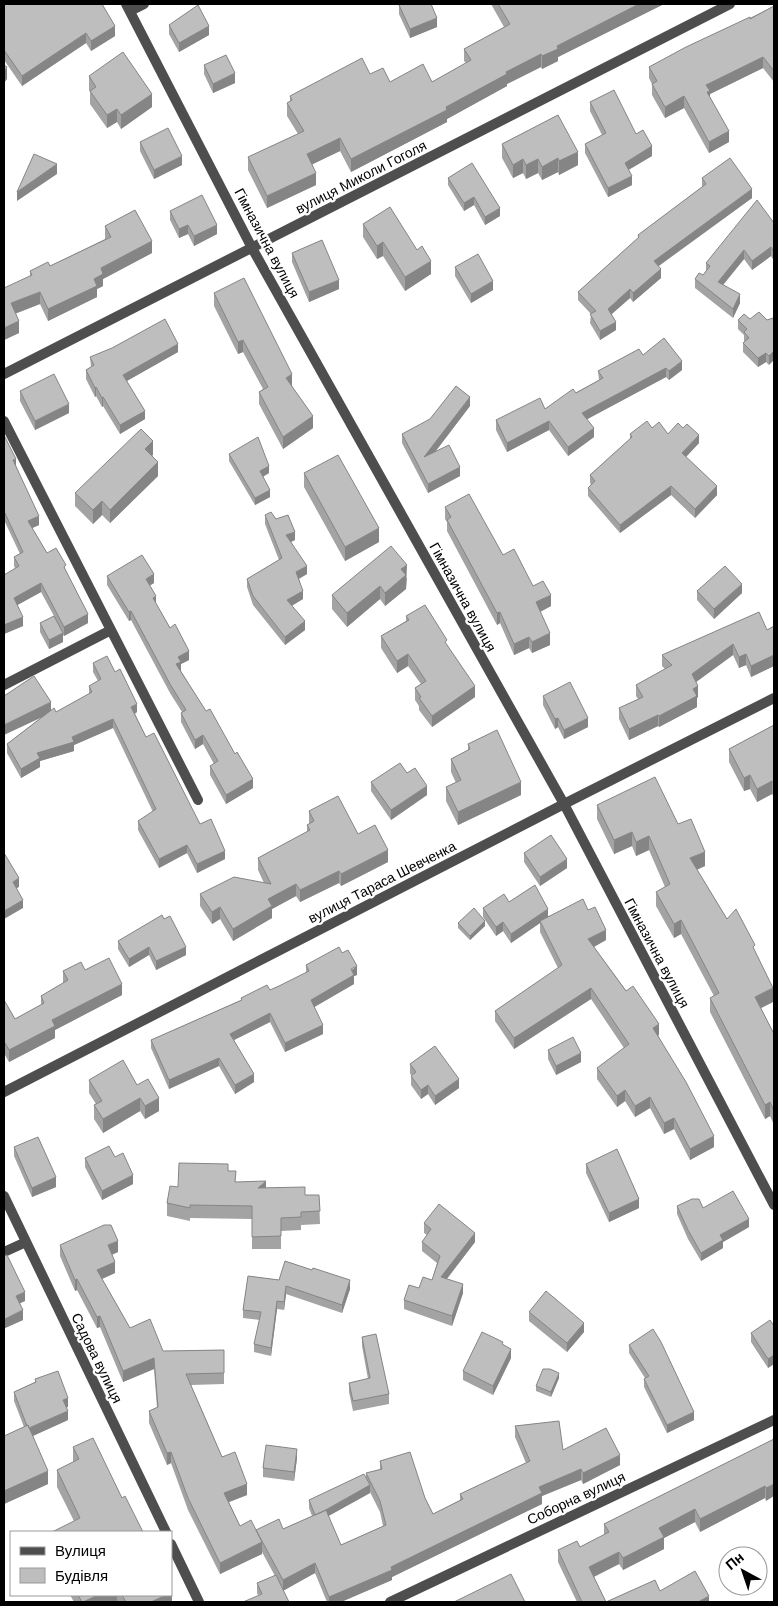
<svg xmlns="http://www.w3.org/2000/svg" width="778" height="1606" viewBox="0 0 778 1606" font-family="Arial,sans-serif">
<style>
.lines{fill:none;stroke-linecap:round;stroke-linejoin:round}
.minor{stroke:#4e4e4e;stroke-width:10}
.wall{fill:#a3a3a3;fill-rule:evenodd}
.shaded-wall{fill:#858585}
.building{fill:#bebebe;stroke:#858585}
.labels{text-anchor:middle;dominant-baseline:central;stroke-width:4.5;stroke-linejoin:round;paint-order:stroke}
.street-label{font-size:14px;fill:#000;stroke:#fff}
</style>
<rect width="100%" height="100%" fill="#fff"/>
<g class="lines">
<path class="minor" d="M126 4 252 248 564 804 774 1205
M130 11 144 4
M4 374 730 4
M4 421 198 800
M4 685 111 630
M4 1092 564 804 774 698
M4 1196 166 1532
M4 1252 26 1242
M171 1544 199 1602
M390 1602 774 1420"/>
</g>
<path class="wall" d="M4 4 115 36 91 51 86 43 22 86 4 60Z
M491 4H664L558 57V61L542 69 541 67 507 84V86L447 119V122L351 172 340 151 312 164 316 185 267 208 248 170V157L298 134 287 116V103L290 102V96L370 74 390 82H432L466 63 464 61V49L504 27Z
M399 5 437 27 410 38 399 14Z
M774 6V82L763 68 710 94V97L729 142 709 153 684 108 665 118 652 95V84L649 78V67Z
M169 25 209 35 179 52 169 34Z
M204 65 235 83 213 93 204 74Z
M89 76 152 107 121 129 117 122 107 128 90 104V92L89 90Z
M590 102 636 134 652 156 628 170 632 185 608 197 585 153V144L602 135 590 111Z
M558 115 578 165 559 175 558 172 542 180 538 173 526 179 523 173 513 178 502 158V144Z
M140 142 182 165 154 179 140 151Z
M448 178 500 216 485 225 474 205 464 211 448 185Z
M702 178 752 198 659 266 661 278 633 302 630 298 612 314 616 330 600 340 590 323 591 314 578 300V292L638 238V235L702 187Z
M170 211 217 234 194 246 188 234 179 238 170 220Z
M774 223V261L771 256 752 270 744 259 723 285 740 303 733 318 695 288V279L703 275 706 271V263Z
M363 224 431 274 405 291 383 256 377 259 363 237Z
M105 226 152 253 103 279V286L97 289V297L48 321 40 304 15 314 19 333 4 340 30 276V271L50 266 105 239Z
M292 253 339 289 309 302 292 262Z
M455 267 493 290 471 303 455 276Z
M214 293 292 386 313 428 283 449 259 404V392L263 389 243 352 238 354 214 306Z
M773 318 769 365 766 362 758 367 743 352V343L744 342V335L738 329V320L750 319 767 320Z
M178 352 127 381 145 419 120 434 103 406 102 407 96 396 95 397 86 379V370L91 367 90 357Z
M643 355 682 370 669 380 666 377 587 419 594 437 568 456 549 430 507 452 496 430V420L545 409 599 380 598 371Z
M20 391 69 413 35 430 20 401Z
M470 406 436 451 460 476 428 493 402 443V434Z
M652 428 668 434 699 443 686 457 717 495 695 518 671 495 620 533 588 496V488L591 484 590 483V475L630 439V434Z
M4 435 39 525 32 528 47 553 66 571 88 623 64 636 63 635V642L49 649 40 632V623L54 616 41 592 17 605 23 626 4 634 15 568 14 566V557L20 554 4 520Z
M229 454 269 473 263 477 270 497 255 505 229 461Z
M153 455 152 456 158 476 110 523 102 515 93 524 75 506V493Z
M304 473 379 542 345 561 304 487Z
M445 507 503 555 533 586 551 606 540 612 550 645 532 653 529 648 514 655 500 623 497 625 447 531V522L445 519Z
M265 515 276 519 295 540 291 542 307 574 299 579 303 599 292 606 305 630 285 645 253 605 247 587V579L279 560 265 524Z
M107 576 154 583 150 585 156 604 170 628 189 660 181 664V671L253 788 226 804 210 775V766L214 764 203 744 195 749 181 722V713L182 712 170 693 131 620 129 621 107 585Z
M407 578 406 589 385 606 380 599 347 627 332 609V595Z
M697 591 742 593 714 619 697 600Z
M406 616 447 645 475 697 432 727 419 710V706L415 700V688L421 684 408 666 397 673 381 648V636L406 621Z
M774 626V666L751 677 746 665 739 668 733 655 696 682 698 697 697 698V707L659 727 658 726 629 740 619 719V708L638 699 636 696V685L665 669 662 666V655L767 630Z
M93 663 137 712 135 714 146 737 200 824 225 859 197 873 187 853 159 868 138 830V821L153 812 113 728 74 745V751L40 761V767L21 778 7 753V744L51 710 56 712 89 694V686L98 681 93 672Z
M543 696 588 727 564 739 558 727 555 729 543 705Z
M774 725V797L772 794 757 802 750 789 744 791 729 762V749Z
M468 744 521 795 458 825 446 801V787L456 783 451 772V759L468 750Z
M371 782 427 795 391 820 371 791Z
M597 805 678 824 705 866 697 870 727 919 755 952 773 1002 761 1008 774 1034V1125L770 1116 765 1119 710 1012V998L714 996 681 934 674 938 656 906V892L665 887 649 850 636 856 632 846 614 854 597 819Z
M309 811 358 834 388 862 341 886 339 883 300 902 296 896 272 909V918L233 941 220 919 212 924 200 906V894L264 883 258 870V858L307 832V825L309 824Z
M524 853 567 868 540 886 524 862Z
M509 902 548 916 588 910 606 940 594 947 659 1035H658L714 1147 690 1160 674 1129 664 1134 650 1108 635 1117 625 1101 617 1107 597 1079V1068L624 1048 591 999 514 1049 495 1021V1011L558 968 540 932V923L511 943 503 931 496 936 483 917V908Z
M458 923 485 926 470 940 458 928Z
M118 941 186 955 156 970 149 955 129 967 118 949Z
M306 965 357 975 354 976V984L314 1007 323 1034 285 1052 270 1022 234 1040 254 1082 235 1094 219 1066 169 1089 151 1048V1040L241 1000V998L270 990 279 986 306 973Z
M85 970 122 995 55 1030V1038L9 1062 5 1055 4 1000 15 1019 41 1005V996L63 983V971Z
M548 1050 581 1062 556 1075 548 1059Z
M410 1064 459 1088 435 1105 428 1094 421 1099 411 1085V1076L412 1075 410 1074Z
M89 1080 137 1085 159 1111 145 1119 140 1111 103 1133 94 1119V1105L96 1104 89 1093Z
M14 1147 56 1187 32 1197 14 1156Z
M85 1158 133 1184 102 1200 85 1167Z
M586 1164 639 1208 609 1222 586 1173Z
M228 1171 236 1182 305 1195H319L320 1224 301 1225V1230L281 1231V1249H252V1219L190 1218V1221L167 1216V1203L178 1187Z
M677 1206 703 1208 749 1227 723 1242V1248L701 1261 688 1239 677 1214Z
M424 1223 475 1242 447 1279 463 1293 452 1326 404 1309V1300L432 1280 437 1263 422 1251V1242L427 1235 424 1233Z
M60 1245 118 1252 112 1255 115 1273 102 1279 130 1328 163 1351 224 1350V1384L191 1385 222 1457 247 1495 229 1502 240 1526 256 1530 283 1529 312 1516 309 1508V1500L366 1478V1473L380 1470V1461L425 1498 433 1514 460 1500V1494L526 1463 515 1437V1426L563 1450 620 1465 583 1484 581 1480 542 1496V1504L392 1577V1580L341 1602H327L315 1573 283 1590 258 1595 257 1593V1583L275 1576 262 1552V1554L220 1574 188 1510 171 1463 167 1465 149 1423V1411L157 1408 154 1369 123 1382 100 1327 97 1328 77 1290 75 1291 60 1256ZM370 1492 380 1512 383 1526 341 1545 328 1516 370 1493Z
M4 1256 25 1301 20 1303 23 1320 5 1328 4 1326Z
M248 1276 350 1289 342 1313 286 1294 284 1310 277 1309 271 1356 254 1352V1344L260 1320 243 1318V1310Z
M529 1312 584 1332 567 1352 529 1321Z
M774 1326V1364L768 1368 751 1342V1333Z
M362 1337 389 1394V1404L353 1411 349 1392V1383L368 1379 362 1346Z
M503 1345 511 1358 493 1395 463 1380V1371Z
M629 1345 694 1420 667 1433 644 1387V1379L645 1378 629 1353Z
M559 1378 551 1397 536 1391V1386Z
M35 1379 68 1407H66L68 1420 33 1436 48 1484 4 1504V1436L24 1427 14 1401V1392L35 1382Z
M774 1439 766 1501 765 1498 700 1532 695 1522 664 1538V1549L623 1570 619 1564 594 1577 606 1602H577L558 1562V1550L580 1547 604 1535V1524Z
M73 1447 122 1498 74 1521 57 1487V1470L73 1462Z
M297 1458 294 1481 263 1477V1468Z
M70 1595H171L172 1602H74Z"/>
<path class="shaded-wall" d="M639 4H664L558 57V61L542 69V56L557 46Z
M437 18V27L410 38V29Z
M115 26V36L91 51V41Z
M209 26V35L179 52V43Z
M86 33V43L22 86V76Z
M541 54V67L507 84V86L447 119V122L351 172V159L446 107 506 72Z
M763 57V68L710 94V102L707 103 706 85Z
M7 67V79L4 83V72Z
M235 73V83L213 93V84Z
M152 94V107L121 129V115Z
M684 96V108L665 118V107Z
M117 109V122L107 128V115Z
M729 131V142L709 153V142Z
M340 138V151L307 167V154Z
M652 146V156L625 172V163Z
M578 152V165L559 175V161Z
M182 156V165L154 179V170Z
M558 158V172L542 180V167Z
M523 159V173L513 178V165Z
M538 159V173L526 179V165Z
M57 164V174L17 201V192Z
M316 173V185L267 208V196Z
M632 176V185L608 197V188Z
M752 189V198L654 269V261Z
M474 197V205L464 211V203Z
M500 208V216L485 225V217Z
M188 225V234L179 238V229Z
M217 225V234L194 246V236Z
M152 241V253L103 279V286L97 289V297L48 321V309L94 279 101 268Z
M383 242V256L377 259V246Z
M771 247V256L752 270V261Z
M744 250V259L718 291V282Z
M431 261V274L405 291V277Z
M661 269V278L633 302V293Z
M339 280V289L309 302V292Z
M493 281V290L471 303V294Z
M630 289V298L608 317V309Z
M40 292V304L11 315V303Z
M740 294V303L733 318V309Z
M19 321V333L4 340V328Z
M616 322V330L600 340V331Z
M243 340V352L238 354V342Z
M178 344V352L123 383V375Z
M774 351V360L769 365V356Z
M766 353V362L758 367V358Z
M682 361V370L669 380V371Z
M666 368V377L582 422V413Z
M292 374V387L286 378Z
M96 387V396L95 397V388Z
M103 397V406L102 407V398Z
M470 397V406L424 466V457Z
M69 404V413L35 430V421Z
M145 411V419L120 434V425Z
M313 416V428L283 449V437Z
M549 421V430L507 452V443Z
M594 428V437L568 456V447Z
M699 435V443L682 461V453Z
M153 441V455L145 462V449Z
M16 459V468L13 460Z
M158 462V476L110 523V510Z
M269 466V473L260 478V471Z
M460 467V476L428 493V484Z
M671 486V495L620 533V525Z
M717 486V495L695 518V509Z
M270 490V497L255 505V498Z
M102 501V515L93 524V510Z
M39 516V525L28 530V521Z
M379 528V542L345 561V547Z
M295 532V540L286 544V535Z
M407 565 406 589 385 606V593L401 569Z
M307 566V574L296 580V572Z
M154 574V583L146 588V579Z
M41 583V592L14 607V598Z
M742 584V593L714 619V609Z
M380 586V599L347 627V613Z
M303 591V599L287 608V600Z
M551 595V606L536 614V602Z
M156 596V605L153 598Z
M131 611V620L129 621V612Z
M500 612V623L497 625V613Z
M88 614V623L64 636V627Z
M23 617V626L4 634V625Z
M305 621V630L285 645V637Z
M63 633V642L49 649V640Z
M550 633V645L532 653V642Z
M529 637V648L514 655V644Z
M733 644V655L692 685V674Z
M189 651V660L181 664V671L176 664 178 657Z
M408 654V666L397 673V661Z
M746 654V665L739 668V657Z
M774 655V666L751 677V666Z
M475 686V697L432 727V716Z
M698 686V697L697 698V707L659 727V716L693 689Z
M51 702V713L4 735V725Z
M137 704V712L131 715V707Z
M658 715V726L629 740V729Z
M558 718V727L555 729V719Z
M588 718V727L564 739V730Z
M113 719V728L74 745V751L40 761V767L21 778V769L37 753Z
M203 735V744L195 749V740Z
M750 775V789L744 791V778Z
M253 779V788L226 804V795Z
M772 781V794L757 802V789Z
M521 782V795L458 825V812Z
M427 786V795L391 820V810Z
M632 832V846L614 854V840Z
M649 836V850L636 856V842Z
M187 845V853L159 868V859Z
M388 850V862L341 886V874Z
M225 851V859L197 873V864Z
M705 852V866L690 872V858Z
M567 859V868L540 886V877Z
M339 871V883L300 902V890Z
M19 878V887L13 890V882Z
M296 884V896L272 909V918L233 941V929L268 899Z
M23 900V908L4 919V911Z
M220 907V919L212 924V912Z
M548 909V918L540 921V923L511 943V934Z
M681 920V934L674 938V924Z
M485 921V926L470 940V936Z
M503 922V931L496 936V927Z
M606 930V940L588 950V939Z
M149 947V955L129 967V959Z
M186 947V955L156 970V961Z
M357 966V975L354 976V984L311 1009V1000Z
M5 980V992L4 993V981Z
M122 984V995L55 1030V1038L9 1062V1050L52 1020Z
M591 988V999L514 1049V1038Z
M773 988V1002L755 1011V997Z
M270 1013V1022L230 1042V1034Z
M659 1024V1035L653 1038V1028Z
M323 1025V1034L285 1052V1043Z
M5 1043V1055L4 1056V1044Z
M581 1053V1062L556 1075V1066Z
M219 1058V1066L169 1089V1080Z
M254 1074V1082L235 1094V1085Z
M459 1079V1088L435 1105V1096Z
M428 1085V1094L421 1099V1090Z
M625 1090V1101L617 1107V1096Z
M650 1097V1108L635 1117V1106Z
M140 1098V1111L103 1133V1119Z
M159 1098V1111L145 1119V1106Z
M770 1102V1116L765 1119V1105Z
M674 1118V1129L664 1134V1123Z
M714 1136V1147L690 1160V1149Z
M133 1175V1184L102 1200V1191Z
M56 1177V1187L32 1197V1188Z
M266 1181V1194L258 1188Z
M639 1199V1208L609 1222V1213Z
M749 1219V1227L723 1242V1248L701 1261V1253L720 1235Z
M475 1233V1242L441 1286V1277Z
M118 1241V1252L108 1256V1245Z
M115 1262V1273L97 1281V1270Z
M77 1279V1290L75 1291V1280Z
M350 1280V1289L342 1313V1305Z
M463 1284V1293L452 1326V1316Z
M286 1286V1294L284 1310V1302Z
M25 1292V1301L16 1305V1296Z
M277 1301V1309L271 1356V1348Z
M23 1310V1320L5 1328V1319Z
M100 1316V1327L97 1328V1317Z
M584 1323V1332L567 1352V1343Z
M511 1349V1358L493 1395V1386Z
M774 1355V1364L768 1368V1359Z
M154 1358V1369L123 1382V1371Z
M559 1373V1378L551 1397V1392Z
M68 1398V1407L63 1409V1400Z
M68 1411V1420L28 1438V1429Z
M694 1412V1420L667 1433V1425Z
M297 1449V1458L294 1481V1472Z
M171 1452V1463L167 1465V1453Z
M620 1455V1465L583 1484V1473Z
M581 1469V1480L542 1496V1504L392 1577V1580L341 1602H329V1597L391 1567 539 1487Z
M48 1471V1484L4 1504V1491Z
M247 1484V1495L224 1504V1493Z
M774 1484V1496L766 1501V1488Z
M370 1485V1493L316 1523V1516Z
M765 1486V1498L700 1532V1519Z
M695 1509V1522L664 1538V1549L623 1570V1558L659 1528Z
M262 1542V1554L220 1574V1563Z
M619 1552V1564L589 1579V1567Z
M315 1563V1573L283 1591V1580Z
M171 1592H172V1602H151L166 1595H171Z
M98 1595H117V1602H83Z
M709 1596V1602H698Z"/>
<path class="building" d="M4 4H102L115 26 91 41 86 33 22 76 4 50Z
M402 4H431L437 18 410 29 399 5Z
M498 4H639L557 46 558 49 542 56 541 54 506 72 507 74 446 107 447 110 351 159 340 138 307 154 316 173 267 196 248 157 304 131 287 103 292 100 290 96 362 58 370 74 383 68 390 82 423 64 432 82 471 60 464 49 510 24Z
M198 5 209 26 179 43 169 25Z
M774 6V71L763 57 706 85 710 91 707 92 729 131 709 142 684 96 665 107 652 84 657 81 649 67 686 47 750 17V19Z
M123 52 152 94 121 115 117 109 107 115 90 91 96 87 89 76Z
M226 55 235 73 213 84 204 65Z
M4 65 7 67 4 72Z
M614 90 636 134 643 130 652 146 625 163 632 176 608 188 585 144 606 133 590 102Z
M558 115 578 152 559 161 558 158 542 167 538 159 526 165 523 159 513 165 502 144Z
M168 128 182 156 154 170 140 142Z
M34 154 57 164 17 192Z
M730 158 752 189 654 261 661 269 633 293 630 289 608 309 616 322 600 331 590 314 596 311 578 292 639 237 638 235 706 184 702 178Z
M472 163 500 208 485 217 474 197 464 203 448 178Z
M202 195 217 225 194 236 188 225 179 229 170 211Z
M757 200 774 223V252L771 247 752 261 744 250 718 282 740 294 733 309 695 279 699 273 703 275 710 266 706 263Z
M390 207 417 250 422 246 431 261 405 277 383 242 377 246 363 224Z
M135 210 152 241 101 268 103 274 94 279 97 286 48 309 40 292 11 303 19 321 4 328V288L32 275 30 271 48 262 50 266 111 237 105 226Z
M322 240 339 280 309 292 292 253Z
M478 254 493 281 471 294 455 267Z
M244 278 292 374 286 378 313 416 283 437 259 392 268 387 243 340 238 342 214 293Z
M759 312 767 320 773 318 774 320V351L769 356 766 353 758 358 743 343 749 338 744 332 747 329 738 320 744 314 750 319Z
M165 319 178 344 123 375 145 411 120 425 103 397 102 398 96 387 95 388 86 370 94 365 90 357 112 348Z
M664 338 682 361 669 371 666 368 582 413 594 428 568 447 549 421 507 443 496 420 540 398 545 409 573 389 576 393 603 378 598 371 639 349 643 355Z
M54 374 69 404 35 421 20 391Z
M456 386 470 397 424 457 449 445 460 467 428 484 402 434 430 419Z
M647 421 652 428 659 422 668 434 678 423 683 428 687 424 699 435 682 453 717 486 695 509 671 486 620 525 588 488 595 481 590 475 632 437 630 434Z
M141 429 153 441 145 449 158 462 110 510 102 501 93 510 75 493Z
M4 435 16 459 13 460 39 516 28 521 47 553 56 548 66 565 64 567 88 614 64 627 41 583 14 598 23 617 4 625V575L19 566 14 557 23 552 4 511Z
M258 437 269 466 260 471 270 490 255 498 229 454Z
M338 455 379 528 345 547 304 473Z
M469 494 503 555 514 549 533 586 543 581 551 595 536 602 550 633 532 642 529 637 514 644 500 612 497 613 447 520 451 517 445 507Z
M271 512 276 519 288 515 295 532 286 535 307 566 296 572 303 591 287 600 305 621 285 637 253 596 247 579 282 558 265 515Z
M391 546 407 565 401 569 406 575 385 593 380 586 347 613 332 595Z
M142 555 154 574 146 579 156 596 153 598 170 628 175 624 189 651 178 657 181 662 176 664 206 711 210 709 235 754 237 752 253 779 226 795 210 766 218 761 203 735 195 740 181 713 186 710 170 684 131 611 129 612 107 576Z
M725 566 742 584 714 609 697 591Z
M425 605 447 640 445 642 475 686 432 716 419 698 421 697 415 688 426 681 408 654 397 661 381 636 409 620 406 616Z
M759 612 767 630 774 626V655L751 666 746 654 739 657 733 644 692 674 698 686 693 689 697 696 659 716 658 715 629 729 619 708 643 697 636 685 672 665 662 655Z
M54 616 63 633 49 640 40 623Z
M107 656 115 672 120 669 137 704 131 707 146 737 154 733 200 824 211 819 225 851 197 864 187 845 159 859 138 821 156 809 113 719 72 737 74 742 37 753 40 758 21 769 7 744 54 708 56 712 92 692 89 686 101 679 93 663Z
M34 676 51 702 4 725V696Z
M570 682 588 718 564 730 558 718 555 719 543 696Z
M774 725V784L772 781 757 789 750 775 744 778 729 749Z
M497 730 521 782 458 812 446 787 461 780 451 759 470 749 468 744Z
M400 763 407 773 415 768 427 786 391 810 371 782Z
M655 777 678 824 691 819 705 852 690 858 727 919 736 909 755 945 753 947 773 988 755 997 774 1034V1111L770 1102 765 1105 710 998 719 993 681 920 674 924 656 892 670 884 649 836 636 842 632 832 614 840 597 805Z
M338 796 358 834 375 825 388 850 341 874 339 871 300 890 296 884 268 899 272 906 233 929 220 907 212 912 200 894 234 877 271 884 258 858 310 830 307 825 314 821 309 811Z
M551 835 567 859 540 877 524 853Z
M4 853 19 878 13 882 23 900 4 911Z
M535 885 548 909 511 934 503 922 496 927 483 908 504 894 509 902Z
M583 899 588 910 595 907 606 930 588 939 626 991 633 986 659 1024 653 1028 686 1082 714 1136 690 1149 674 1118 664 1123 650 1097 635 1106 625 1090 617 1096 597 1068 629 1044 591 988 514 1038 495 1011 562 965 540 921Z
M474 908 485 921 470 936 458 923Z
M162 915 164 919 170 916 186 947 156 961 149 947 129 959 118 941Z
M339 947 342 953 348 950 357 966 351 969 354 975 311 1000 323 1025 285 1043 270 1013 230 1034 254 1074 235 1085 219 1058 169 1080 151 1040 242 1000 241 998 267 985 270 990 279 986 309 971 306 965Z
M109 958 122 984 52 1020 55 1026 9 1050 5 1043 4 1044V1000L15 1019 44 1003 41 996 68 980 63 971 81 962 85 970Z
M573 1037 581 1053 556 1066 548 1050Z
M435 1046 459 1079 435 1096 428 1085 421 1090 411 1076 416 1072 410 1064Z
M123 1060 137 1085 148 1079 159 1098 145 1106 140 1098 103 1119 94 1105 102 1101 89 1080Z
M38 1137 56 1177 32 1188 14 1147Z
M109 1146 115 1157 123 1153 133 1175 102 1191 85 1158Z
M617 1149 639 1199 609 1213 586 1164Z
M179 1163 228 1164V1171H236L235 1182 266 1181 258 1188 305 1187V1195H319L320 1211 301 1212V1217L281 1218V1236L252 1237V1206L190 1205V1208L167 1203 170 1186 178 1187Z
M733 1191 749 1219 720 1235 723 1240 701 1253 688 1230 677 1206 692 1199H699L703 1208Z
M439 1204 475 1233 441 1277 463 1284 452 1316 404 1300 409 1285 419 1288 423 1277 432 1280 440 1256 422 1242 431 1229 424 1223Z
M104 1225H111L118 1241 108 1245 115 1262 97 1270 130 1328 150 1319 163 1351 224 1350V1373L186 1374 222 1457 235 1452 247 1484 224 1493 240 1526 251 1520 262 1542 220 1563 188 1498 171 1452 167 1453 149 1411 158 1407 154 1358 123 1371 100 1316 97 1317 77 1279 75 1280 60 1245Z
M7 1255 25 1292 16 1296 23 1310 5 1319 4 1316V1256Z
M285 1261 312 1270 313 1268 350 1280 342 1305 286 1286 284 1302 277 1301 271 1348 254 1344 261 1312 243 1310 248 1276 279 1280Z
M546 1291 584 1323 567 1343 529 1312Z
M770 1320 774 1326V1355L768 1359 751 1333Z
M653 1329 661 1342 694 1412 667 1425 644 1379 649 1376 629 1345Z
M482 1332 503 1342 502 1344 511 1349 493 1386 463 1371Z
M376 1334 389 1394 353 1401 349 1383 370 1378 362 1337Z
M543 1369H550L559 1373 551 1392 536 1386Z
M58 1371 68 1398 63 1400 68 1411 29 1428 28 1425 27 1426 14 1392 36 1382 35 1379Z
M559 1421 563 1450 606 1428 620 1455 583 1473 581 1469 539 1487 542 1493 391 1567 392 1570 329 1597 315 1563 283 1580 256 1530 279 1519 283 1529 326 1510 341 1545 386 1525 380 1501 366 1473 382 1469 380 1461 410 1452 425 1498 433 1514 463 1499 460 1494 530 1461 515 1426Z
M28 1425 48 1471 4 1491V1436Z
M93 1438 122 1498 125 1496 143 1532H52L80 1518 57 1470 79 1459 73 1447Z
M774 1439V1484L766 1488 765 1486 700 1519 695 1509 659 1528 664 1537 623 1558 619 1552 589 1567 606 1602H582L558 1550 577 1541 580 1547 609 1532 604 1524Z
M266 1445 297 1449 294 1472 263 1468Z
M364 1474 370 1485 322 1512 315 1515 309 1500Z
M695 1571 709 1596 698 1602H606L655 1580 660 1591Z
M511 1574 525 1602H454Z
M276 1575 289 1602H243L262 1594 257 1583Z
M78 1595H98L83 1602H82Z
M122 1595H166L151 1602H126Z"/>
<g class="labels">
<g class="street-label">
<text transform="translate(361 177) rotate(-27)">вулиця Миколи Гоголя</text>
<text transform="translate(267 243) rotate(62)">Гімназична вулиця</text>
<text transform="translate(463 597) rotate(61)">Гімназична вулиця</text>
<text transform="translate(382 882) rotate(-27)">вулиця Тараса Шевченка</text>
<text transform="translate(657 953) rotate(62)">Гімназична вулиця</text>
<text transform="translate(97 1358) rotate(64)">Садова вулиця</text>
<text transform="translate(576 1498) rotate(-25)">Соборна вулиця</text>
</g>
</g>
<rect width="778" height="1606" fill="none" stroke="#000000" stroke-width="10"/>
<rect x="10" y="1531" width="162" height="65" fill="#ffffff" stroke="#999999"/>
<rect x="20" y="1547" width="25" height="8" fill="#4e4e4e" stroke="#999999"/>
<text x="55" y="1556" font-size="15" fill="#000000">Вулиця</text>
<rect x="20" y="1568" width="25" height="15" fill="#bebebe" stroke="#999999"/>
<text x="55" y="1581" font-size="15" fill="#000000">Будівля</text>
<g transform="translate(743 1571) rotate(320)"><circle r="24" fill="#ffffff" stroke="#999999"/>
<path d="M0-4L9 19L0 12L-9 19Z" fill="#000000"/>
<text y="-8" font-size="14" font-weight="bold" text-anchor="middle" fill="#000000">Пн</text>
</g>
</svg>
